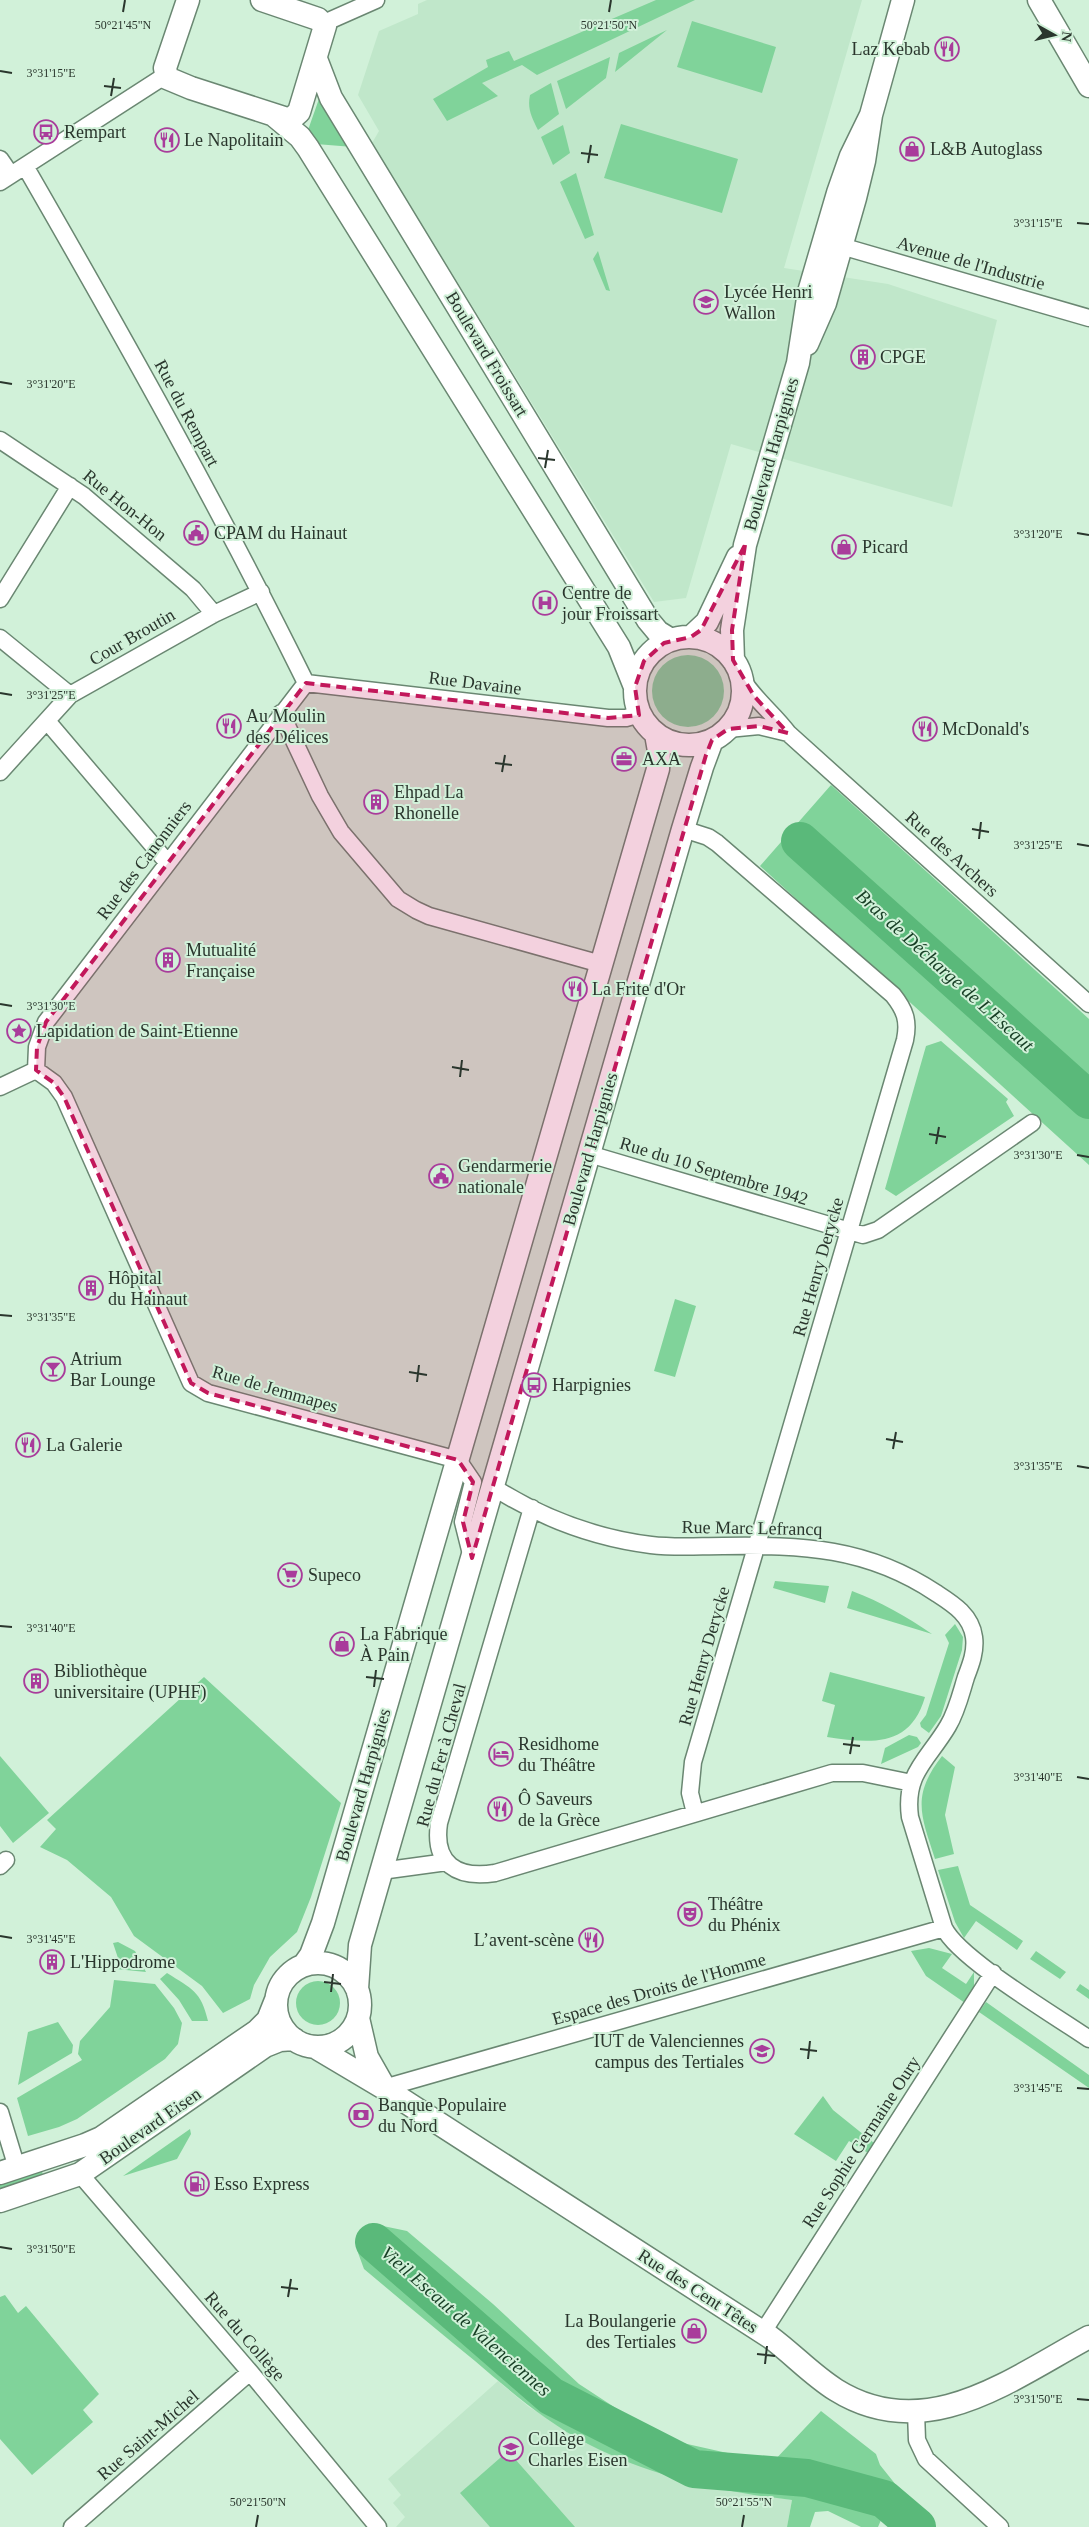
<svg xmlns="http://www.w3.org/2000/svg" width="1089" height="2527" viewBox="0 0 1089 2527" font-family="Georgia,serif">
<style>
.built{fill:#c0e7ca}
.green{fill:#80d39a}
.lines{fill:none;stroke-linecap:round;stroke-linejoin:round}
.river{stroke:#5ab97a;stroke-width:38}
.street-casing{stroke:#6a8772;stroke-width:19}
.secondary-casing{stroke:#6a8772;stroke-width:25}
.street{stroke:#fff;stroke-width:16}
.secondary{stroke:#fff;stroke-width:22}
.marked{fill:#c2185b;fill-opacity:0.2;stroke:#c2185b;stroke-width:4;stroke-dasharray:10 6;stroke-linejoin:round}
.ticks{fill:none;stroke:#2a362d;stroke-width:2}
.labels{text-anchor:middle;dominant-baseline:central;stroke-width:4;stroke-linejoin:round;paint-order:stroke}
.poi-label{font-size:18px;fill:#2a362d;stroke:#d1f1d9;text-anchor:start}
.street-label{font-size:18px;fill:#2a362d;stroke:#d1f1d9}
.water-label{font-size:19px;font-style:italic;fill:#173e25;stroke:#d1f1d9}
.ticks-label{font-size:12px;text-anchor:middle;fill:#2a362d;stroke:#d1f1d9;stroke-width:4;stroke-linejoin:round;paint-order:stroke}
</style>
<rect width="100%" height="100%" fill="#d1f1d9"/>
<path class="built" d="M427 0H862L784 268 888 284 997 320 952 507 731 444 686 598 654 602 372 143 379 131 358 95 379 31 418 14V4Z
M498 2381 529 2407 588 2443 612 2455 672 2477 701 2485 792 2500 787 2527H396L405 2517 393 2503 401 2495 388 2479Z"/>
<path class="green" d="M656 0H695L537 75 522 65 482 83 498 96 447 121 433 99 488 67 486 60 509 51 514 61Z
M692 21 776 47 762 93 677 67Z
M667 30 615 72 619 53Z
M610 57 606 78 566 109 557 81Z
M551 83 559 114 538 130C532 118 527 109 530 95Z
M320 96 353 147 316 144 308 130Z
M621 124 738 159 722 213 604 178Z
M563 125 570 153 553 165 541 137Z
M576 173 594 235 585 239 560 182Z
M598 251 610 291 606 290 593 259Z
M652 691a36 36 0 1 1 72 0a36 36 0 1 1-72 0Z
M831 785 1089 1019V1165L760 866Z
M941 1041 1008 1099 1006 1102 1014 1116 896 1196 885 1189 926 1046Z
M675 1299 696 1306 675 1377 654 1371Z
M775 1581 829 1586 825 1603 773 1588Z
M852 1591C881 1602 906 1616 932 1634L847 1608Z
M955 1624 963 1637 962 1650 941 1716 929 1733 921 1727 920 1723 926 1715 949 1643 945 1635Z
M830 1672 925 1697C910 1749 869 1743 827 1737L835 1705 822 1701Z
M204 1677 341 1803 311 1897 297 1932 270 1957 254 1985 250 1999 223 2013 202 1986 134 1936 111 1897 67 1860 40 1847 56 1829 47 1820Z
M909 1735 917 1737 921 1743 918 1747 881 1764 885 1748Z
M0 1756 49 1813 13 1843 0 1826Z
M942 1756 955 1767 945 1815 954 1854 935 1859C921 1815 911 1796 942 1756Z
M958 1866 970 1905 1023 1941 1017 1950 976 1921 964 1938 955 1922 938 1870Z
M118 1942 135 1951 146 1972 116 1969 118 1958 113 1943Z
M929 1948 952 1954 942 1968 966 1984 974 1972V1987L965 2003 926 1976 911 1951Z
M1036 1951 1066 1972 1060 1979 1030 1959Z
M167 1973C192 1989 201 1991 208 2021H192L179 2000 160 1979Z
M114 1980 155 1984 174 2008 182 2023 178 2044 165 2059 77 2119 59 2127 28 2136 17 2098 82 2060 78 2054 80 2041 110 2007Z
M296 2003a22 22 0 1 1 44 0a22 22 0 1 1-44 0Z
M1080 1984 1089 1990V1999L1076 1990Z
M986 2002 1089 2075V2088L979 2012Z
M58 2022 73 2045 72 2053 18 2085 28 2032Z
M823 2096 833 2110 874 2143 868 2153 849 2141 836 2161 794 2134Z
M190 2129 191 2134 177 2159 123 2176Z
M42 2171 43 2176 0 2190V2184Z
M383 2226 407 2231 493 2304 579 2384 634 2420 665 2439 772 2463 821 2411 876 2454 880 2465 896 2485 878 2527H861L828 2511 815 2512 810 2527H787L792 2500C722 2492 652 2477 588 2444 546 2422 511 2392 475 2361 438 2331 401 2300 364 2269L357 2250Z
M5 2295 18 2313 26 2306 99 2394 83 2410 93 2422 32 2475 0 2439V2297Z
M508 2451 575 2527H490L460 2493Z"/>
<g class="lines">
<path class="river" d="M800 841 1089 1100
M374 2242 551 2396 694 2469 807 2478 884 2499 917 2527"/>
<g class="street-casing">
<path id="street" d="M324 23 376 0
M0 159 11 175
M25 166C123 336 219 507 306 683
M0 182 166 75
M841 246 1089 318
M0 440 84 496 193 589 214 614
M0 599 70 486
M0 638 70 695
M742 679C754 699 774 714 788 733L1089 1004
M306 683 608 718H626L640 714
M281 713 320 796 341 832 398 899 416 910 429 916 601 964
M47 721 167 862
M728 729 759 726 788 733
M0 772 70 695 214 614 261 592
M683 829 708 837 717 843 893 995C905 1010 909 1021 905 1040L693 1762 690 1793 695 1813
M36 1070 54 1083 64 1097 191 1383 208 1393 458 1460 473 1482 463 1522 472 1558
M36 1070 37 1047 46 1022 306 683
M0 1087 36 1070
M589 1154 863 1235 878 1230 1032 1123
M493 1487C540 1517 595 1538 651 1545 675 1548 699 1546 723 1546 802 1545 867 1547 936 1593 953 1604 971 1615 974 1637 976 1651 971 1664 966 1677 961 1693 957 1711 948 1726 928 1760 904 1773 910 1817L944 1928C959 1959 1056 2016 1089 2039
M532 1508 439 1823C433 1864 457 1879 495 1873L832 1773H863L912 1783
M0 1866 6 1860
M381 1871 447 1862
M384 2088 944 1928
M0 2112 17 2168
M80 2174 250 2372 378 2527
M763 2332 993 1973
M916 2412 917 2440 926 2459 1000 2527
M72 2527 250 2372"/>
</g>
<g class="secondary-casing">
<path id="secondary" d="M188 0 165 68 167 78 191 88 290 120 299 112 325 26 318 19 262 0
M1039 0 1089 86
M316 59 331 98 648 620 658 632 671 640
M276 117 300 137 308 148 619 647 635 687
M807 344 825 303 855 198 864 161 871 115 903 0
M635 691a54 54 0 1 1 108 0a54 54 0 1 1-108 0Z
M691 637 707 622 738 557
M733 660 732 630 745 545 798 363 809 292 838 193 851 156 871 115
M276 2005a42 42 0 1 1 84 0a42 42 0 1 1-84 0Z
M304 1965 311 1955 323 1923 658 769 659 751 656 734
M357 1989 360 1945 683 829 702 767 712 740
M358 2018 367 2057 384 2087
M315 2047 384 2088 770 2337C793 2354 812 2375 836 2390 926 2446 1011 2379 1089 2337
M0 2173 85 2145 101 2138 257 2031 268 2020 276 2000
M0 2201 80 2174 265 2046 280 2040 294 2039"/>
</g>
<use href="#street" class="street"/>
<use href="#secondary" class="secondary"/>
</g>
<path class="marked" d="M745 545 732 630 733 660 754 696 788 733 759 726 728 729 712 740 706 755 472 1558 463 1522 473 1482 458 1460 208 1393 191 1383 64 1097 54 1083 36 1070 37 1047 46 1022 306 683 608 718 639 715 635 687 644 661 664 643 691 637 701 630Z"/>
<path class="ticks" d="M123 12 125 0M609 12 611 0M0 71 12 73M104 86 121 88M111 96 114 78M581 153 598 155M588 163 591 145M1077 223 1089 224M0 382 12 384M538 458 555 460M545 468 548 450M1077 533 1089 535M0 693 12 695M495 763 512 765M502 772 505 755M972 829 989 832M979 839 981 822M1077 844 1089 846M0 1004 12 1006M452 1067 469 1070M460 1077 462 1060M929 1134 946 1137M936 1144 939 1127M1077 1155 1089 1157M0 1315 12 1316M409 1372 427 1375M417 1382 419 1365M886 1439 903 1442M893 1449 896 1432M1077 1466 1089 1468M0 1626 12 1627M366 1677 384 1679M374 1687 376 1670M843 1744 860 1746M850 1754 853 1737M1077 1777 1089 1779M0 1936 12 1938M324 1982 341 1984M331 1992 333 1974M800 2049 817 2051M808 2059 810 2041M1077 2088 1089 2089M0 2247 12 2249M281 2287 298 2289M288 2297 291 2279M757 2354 775 2356M765 2364 767 2346M1077 2399 1089 2400M256 2527 258 2515M742 2527 744 2515"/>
<defs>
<g id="restaurant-ring" transform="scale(1.25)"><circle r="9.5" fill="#d1f1d9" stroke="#a93c9b" stroke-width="1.5"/><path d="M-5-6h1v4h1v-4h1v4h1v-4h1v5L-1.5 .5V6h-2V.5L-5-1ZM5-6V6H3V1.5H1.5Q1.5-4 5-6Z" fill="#a93c9b"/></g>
<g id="bus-ring" transform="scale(1.25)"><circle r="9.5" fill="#d1f1d9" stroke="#a93c9b" stroke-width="1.5"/><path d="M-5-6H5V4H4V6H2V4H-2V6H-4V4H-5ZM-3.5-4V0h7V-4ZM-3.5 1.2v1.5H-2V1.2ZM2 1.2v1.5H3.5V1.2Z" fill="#a93c9b"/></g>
<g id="shop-ring" transform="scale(1.25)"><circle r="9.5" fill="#d1f1d9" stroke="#a93c9b" stroke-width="1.5"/><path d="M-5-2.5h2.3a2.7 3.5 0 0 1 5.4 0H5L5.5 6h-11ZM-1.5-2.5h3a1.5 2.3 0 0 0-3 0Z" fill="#a93c9b"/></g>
<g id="school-ring" transform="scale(1.25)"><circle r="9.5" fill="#d1f1d9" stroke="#a93c9b" stroke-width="1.5"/><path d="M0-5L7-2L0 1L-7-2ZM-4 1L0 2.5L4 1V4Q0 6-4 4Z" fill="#a93c9b"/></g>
<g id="building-ring" transform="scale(1.25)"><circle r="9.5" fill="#d1f1d9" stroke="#a93c9b" stroke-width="1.5"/><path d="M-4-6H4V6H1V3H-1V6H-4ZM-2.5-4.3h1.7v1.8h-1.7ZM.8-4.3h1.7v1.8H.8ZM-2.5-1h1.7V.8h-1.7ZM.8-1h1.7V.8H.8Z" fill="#a93c9b"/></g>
<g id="civic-ring" transform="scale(1.25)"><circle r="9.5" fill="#d1f1d9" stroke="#a93c9b" stroke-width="1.5"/><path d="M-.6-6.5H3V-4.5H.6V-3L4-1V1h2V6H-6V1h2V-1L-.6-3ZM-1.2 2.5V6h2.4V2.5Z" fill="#a93c9b"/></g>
<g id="hospital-ring" transform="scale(1.25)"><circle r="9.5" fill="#d1f1d9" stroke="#a93c9b" stroke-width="1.5"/><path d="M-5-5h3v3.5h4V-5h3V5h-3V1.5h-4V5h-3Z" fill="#a93c9b"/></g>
<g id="office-ring" transform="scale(1.25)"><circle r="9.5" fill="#d1f1d9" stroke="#a93c9b" stroke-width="1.5"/><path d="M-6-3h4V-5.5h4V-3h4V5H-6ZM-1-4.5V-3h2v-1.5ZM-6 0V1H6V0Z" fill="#a93c9b"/></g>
<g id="sight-ring" transform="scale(1.25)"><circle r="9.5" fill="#d1f1d9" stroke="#a93c9b" stroke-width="1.5"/><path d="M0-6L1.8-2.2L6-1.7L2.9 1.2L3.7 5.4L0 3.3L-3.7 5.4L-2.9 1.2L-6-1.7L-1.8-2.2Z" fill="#a93c9b"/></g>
<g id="bar-ring" transform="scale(1.25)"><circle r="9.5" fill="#d1f1d9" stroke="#a93c9b" stroke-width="1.5"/><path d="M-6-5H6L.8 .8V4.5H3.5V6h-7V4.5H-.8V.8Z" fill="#a93c9b"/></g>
<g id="supermarket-ring" transform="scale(1.25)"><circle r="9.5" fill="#d1f1d9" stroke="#a93c9b" stroke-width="1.5"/><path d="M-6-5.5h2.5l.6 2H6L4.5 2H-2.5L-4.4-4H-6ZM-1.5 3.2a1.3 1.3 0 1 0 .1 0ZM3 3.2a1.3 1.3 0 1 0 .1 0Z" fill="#a93c9b"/></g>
<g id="hotel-ring" transform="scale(1.25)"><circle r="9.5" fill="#d1f1d9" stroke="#a93c9b" stroke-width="1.5"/><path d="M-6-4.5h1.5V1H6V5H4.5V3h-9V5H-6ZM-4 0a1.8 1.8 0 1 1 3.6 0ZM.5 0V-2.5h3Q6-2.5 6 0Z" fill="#a93c9b"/></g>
<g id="theatre-ring" transform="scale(1.25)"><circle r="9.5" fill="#d1f1d9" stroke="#a93c9b" stroke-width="1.5"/><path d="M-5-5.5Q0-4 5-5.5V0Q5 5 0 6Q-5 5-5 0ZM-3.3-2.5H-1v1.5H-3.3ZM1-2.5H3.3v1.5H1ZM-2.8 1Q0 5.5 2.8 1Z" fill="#a93c9b"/></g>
<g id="university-ring" transform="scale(1.25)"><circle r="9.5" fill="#d1f1d9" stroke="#a93c9b" stroke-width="1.5"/><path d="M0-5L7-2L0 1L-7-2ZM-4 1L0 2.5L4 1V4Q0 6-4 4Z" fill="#a93c9b"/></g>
<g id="bank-ring" transform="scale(1.25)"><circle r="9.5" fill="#d1f1d9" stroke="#a93c9b" stroke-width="1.5"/><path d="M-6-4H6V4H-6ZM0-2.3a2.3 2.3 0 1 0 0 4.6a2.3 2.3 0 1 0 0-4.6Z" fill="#a93c9b"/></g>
<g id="fuel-ring" transform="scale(1.25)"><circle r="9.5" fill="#d1f1d9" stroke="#a93c9b" stroke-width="1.5"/><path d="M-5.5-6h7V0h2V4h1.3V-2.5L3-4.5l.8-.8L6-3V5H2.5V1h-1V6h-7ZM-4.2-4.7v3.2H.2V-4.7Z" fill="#a93c9b"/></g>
</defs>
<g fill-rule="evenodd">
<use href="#restaurant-ring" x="947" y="49"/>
<use href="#bus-ring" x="46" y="132"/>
<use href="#restaurant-ring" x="167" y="140"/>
<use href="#shop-ring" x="912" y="149"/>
<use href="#school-ring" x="706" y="302"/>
<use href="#building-ring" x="863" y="357"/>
<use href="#civic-ring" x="196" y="533"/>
<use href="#shop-ring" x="844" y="547"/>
<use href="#hospital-ring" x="545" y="603"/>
<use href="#restaurant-ring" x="229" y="726"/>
<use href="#restaurant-ring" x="925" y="729"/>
<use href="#office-ring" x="624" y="759"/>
<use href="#building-ring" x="376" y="802"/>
<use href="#building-ring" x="168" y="960"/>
<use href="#restaurant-ring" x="575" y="989"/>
<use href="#sight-ring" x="19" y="1031"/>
<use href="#civic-ring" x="441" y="1176"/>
<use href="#building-ring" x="91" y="1288"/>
<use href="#bar-ring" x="53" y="1369"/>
<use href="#bus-ring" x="534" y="1385"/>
<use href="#restaurant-ring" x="28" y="1445"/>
<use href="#supermarket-ring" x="290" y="1575"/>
<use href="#shop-ring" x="342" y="1644"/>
<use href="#building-ring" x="36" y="1681"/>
<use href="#hotel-ring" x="501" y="1754"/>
<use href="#restaurant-ring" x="500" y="1809"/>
<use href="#theatre-ring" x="690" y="1914"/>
<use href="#restaurant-ring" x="591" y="1940"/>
<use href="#building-ring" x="52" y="1962"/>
<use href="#university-ring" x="762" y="2051"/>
<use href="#bank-ring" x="361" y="2115"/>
<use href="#fuel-ring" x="197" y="2184"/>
<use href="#shop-ring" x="694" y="2331"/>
<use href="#school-ring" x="511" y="2449"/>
</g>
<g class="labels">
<g class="poi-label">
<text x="930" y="49" text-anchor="end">Laz Kebab</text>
<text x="64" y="132">Rempart</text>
<text x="184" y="140">Le Napolitain</text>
<text x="930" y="149">L&amp;B Autoglass</text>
<text x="724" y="292">Lycée Henri<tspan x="724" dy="21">Wallon</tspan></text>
<text x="880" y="357">CPGE</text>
<text x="214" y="533">CPAM du Hainaut</text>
<text x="862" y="547">Picard</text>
<text x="562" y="593">Centre de<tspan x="562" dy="21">jour Froissart</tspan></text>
<text x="246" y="716">Au Moulin<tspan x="246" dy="21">des Délices</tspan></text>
<text x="942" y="729">McDonald's</text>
<text x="642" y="759">AXA</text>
<text x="394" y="792">Ehpad La<tspan x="394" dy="21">Rhonelle</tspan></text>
<text x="186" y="950">Mutualité<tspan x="186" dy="21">Française</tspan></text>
<text x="592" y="989">La Frite d'Or</text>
<text x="36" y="1031">Lapidation de Saint-Etienne</text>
<text x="458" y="1166">Gendarmerie<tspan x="458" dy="21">nationale</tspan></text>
<text x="108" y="1278">Hôpital<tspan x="108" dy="21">du Hainaut</tspan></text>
<text x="70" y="1359">Atrium<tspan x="70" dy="21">Bar Lounge</tspan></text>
<text x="552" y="1385">Harpignies</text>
<text x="46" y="1445">La Galerie</text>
<text x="308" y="1575">Supeco</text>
<text x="360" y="1634">La Fabrique<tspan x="360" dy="21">À Pain</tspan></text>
<text x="54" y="1671">Bibliothèque<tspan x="54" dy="21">universitaire (UPHF)</tspan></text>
<text x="518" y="1744">Residhome<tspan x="518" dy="21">du Théâtre</tspan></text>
<text x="518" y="1799">Ô Saveurs<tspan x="518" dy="21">de la Grèce</tspan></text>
<text x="708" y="1904">Théâtre<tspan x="708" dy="21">du Phénix</tspan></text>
<text x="574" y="1940" text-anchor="end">L’avent-scène</text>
<text x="70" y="1962">L'Hippodrome</text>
<text x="744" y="2041" text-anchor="end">IUT de Valenciennes<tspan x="744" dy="21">campus des Tertiales</tspan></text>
<text x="378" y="2105">Banque Populaire<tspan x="378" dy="21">du Nord</tspan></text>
<text x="214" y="2184">Esso Express</text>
<text x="676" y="2321" text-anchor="end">La Boulangerie<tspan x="676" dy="21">des Tertiales</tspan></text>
<text x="528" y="2439">Collège<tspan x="528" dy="21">Charles Eisen</tspan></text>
</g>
<g class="street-label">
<text transform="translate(971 263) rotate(16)">Avenue de l'Industrie</text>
<text transform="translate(487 354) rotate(59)">Boulevard Froissart</text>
<text transform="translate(187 413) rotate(62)">Rue du Rempart</text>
<text transform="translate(771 454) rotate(-74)">Boulevard Harpignies</text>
<text transform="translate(125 505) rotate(39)">Rue Hon-Hon</text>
<text transform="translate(132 637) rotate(-30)">Cour Broutin</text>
<text transform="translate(475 683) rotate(7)">Rue Davaine</text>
<text transform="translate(952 854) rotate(42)">Rue des Archers</text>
<text transform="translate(144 860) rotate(-53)">Rue des Canonniers</text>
<text transform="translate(590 1149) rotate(-74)">Boulevard Harpignies</text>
<text transform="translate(714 1171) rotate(17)">Rue du 10 Septembre 1942</text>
<text transform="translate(818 1267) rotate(-74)">Rue Henry Derycke</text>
<text transform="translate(275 1389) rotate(16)">Rue de Jemmapes</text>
<text transform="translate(752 1528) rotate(1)">Rue Marc Lefrancq</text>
<text transform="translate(704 1656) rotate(-74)">Rue Henry Derycke</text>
<text transform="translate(441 1755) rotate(-75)">Rue du Fer à Cheval</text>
<text transform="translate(363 1785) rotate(-74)">Boulevard Harpignies</text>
<text transform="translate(659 1989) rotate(-16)">Espace des Droits de l'Homme</text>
<text transform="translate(150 2126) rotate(-35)">Boulevard Eisen</text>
<text transform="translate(861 2142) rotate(-57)">Rue Sophie Germaine Oury</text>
<text transform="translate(698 2291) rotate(33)">Rue des Cent Têtes</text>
<text transform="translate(245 2336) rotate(49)">Rue du Collège</text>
<text transform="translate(148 2435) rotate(-41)">Rue Saint-Michel</text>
</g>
<g class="water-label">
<text transform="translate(945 970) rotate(42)">Bras de Décharge de L'Escaut</text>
<text transform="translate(466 2321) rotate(41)">Vieil Escaut de Valenciennes</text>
</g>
</g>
<g class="ticks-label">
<text x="123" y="29">50°21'45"N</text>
<text x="609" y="29">50°21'50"N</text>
<text x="51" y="77">3°31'15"E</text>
<text x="1038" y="227">3°31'15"E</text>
<text x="51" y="388">3°31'20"E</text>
<text x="1038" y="538">3°31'20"E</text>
<text x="51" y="699">3°31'25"E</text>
<text x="1038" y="849">3°31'25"E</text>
<text x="51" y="1010">3°31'30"E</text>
<text x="1038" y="1159">3°31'30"E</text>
<text x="51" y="1321">3°31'35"E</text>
<text x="1038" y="1470">3°31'35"E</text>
<text x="51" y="1632">3°31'40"E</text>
<text x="1038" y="1781">3°31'40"E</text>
<text x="51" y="1943">3°31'45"E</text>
<text x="1038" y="2092">3°31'45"E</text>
<text x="51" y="2253">3°31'50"E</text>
<text x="1038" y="2403">3°31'50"E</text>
<text x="258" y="2506">50°21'50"N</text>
<text x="744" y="2506">50°21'55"N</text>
</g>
<g transform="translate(1054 35) rotate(98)" stroke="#d1f1d9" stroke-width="4" paint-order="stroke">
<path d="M0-4L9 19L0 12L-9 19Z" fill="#2a362d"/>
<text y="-8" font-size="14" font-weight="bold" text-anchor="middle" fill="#2a362d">N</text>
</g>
</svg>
